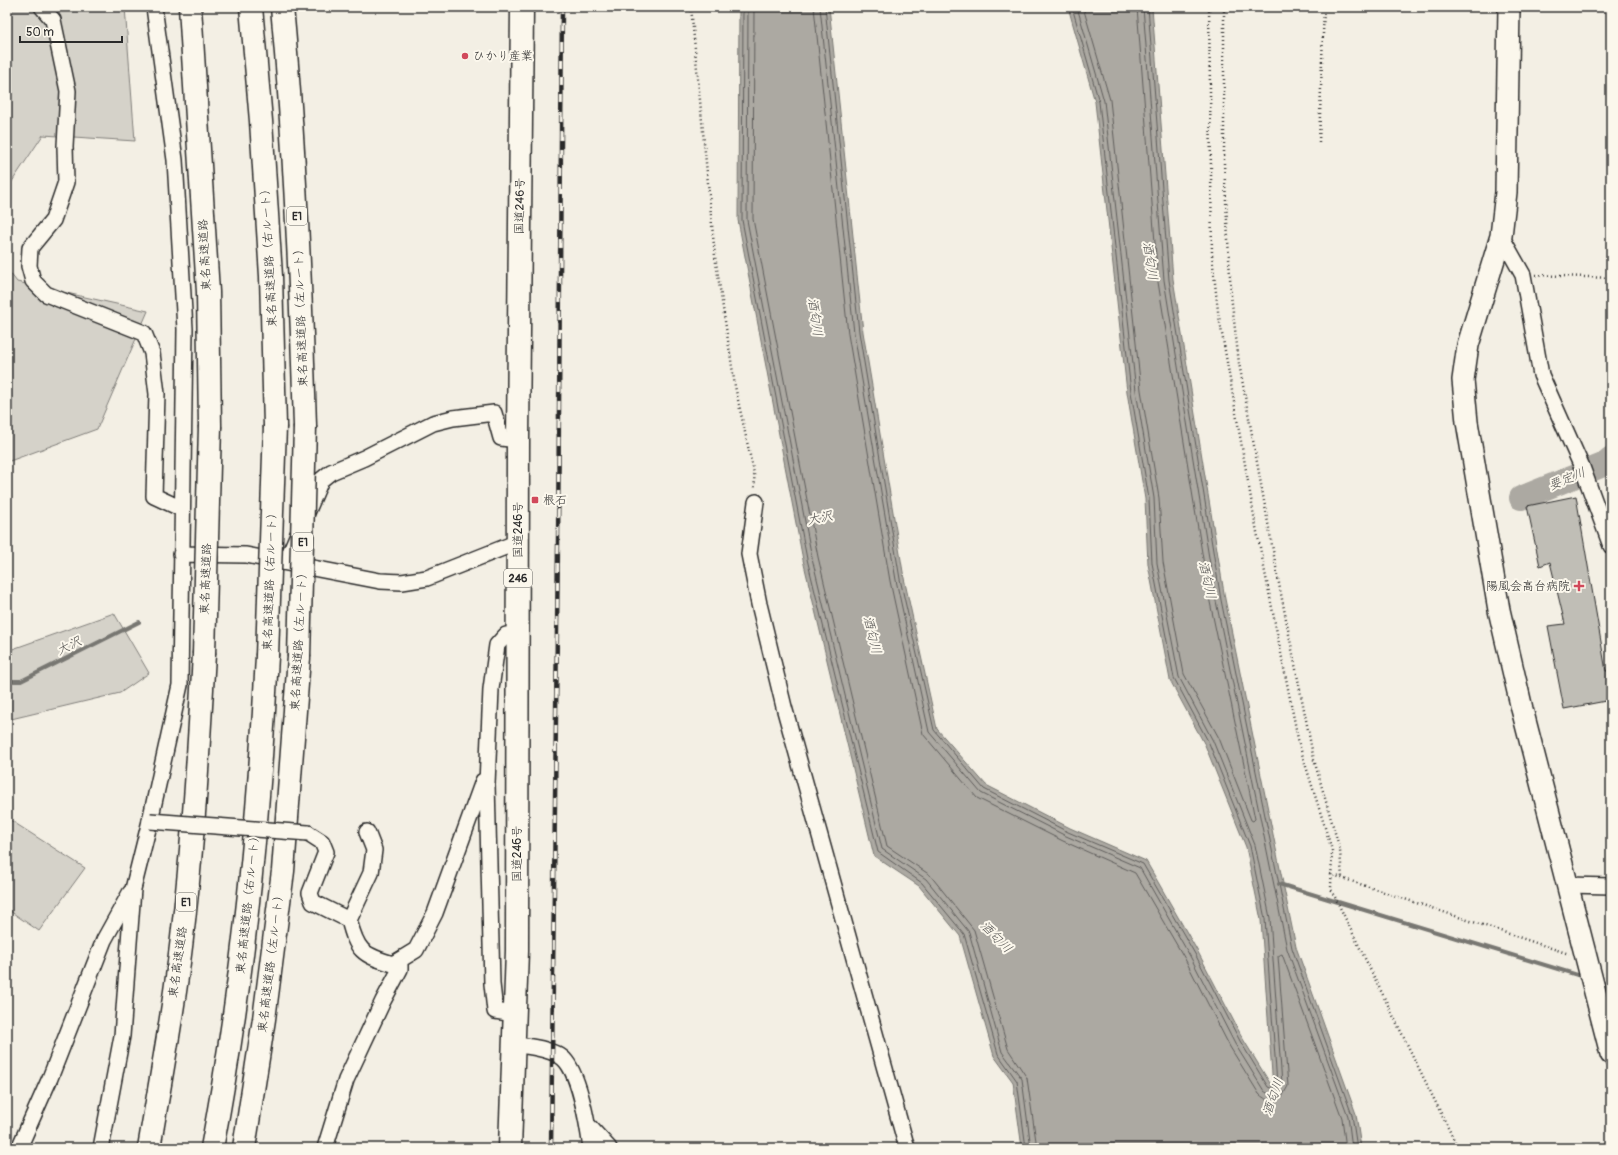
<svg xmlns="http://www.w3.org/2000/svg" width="1618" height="1155" viewBox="0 0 1618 1155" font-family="Pangolin,'Klee One',sans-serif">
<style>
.green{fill:#d5d2c9;stroke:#807e7a}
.water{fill:#aca9a2;stroke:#787772}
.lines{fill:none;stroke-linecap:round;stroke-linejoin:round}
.shore{stroke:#5f5d5b;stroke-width:1}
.stream{stroke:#787772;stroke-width:4}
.river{stroke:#aca9a2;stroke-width:24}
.building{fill:#c0beb6;stroke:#2b2b2b}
.street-casing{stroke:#2b2b2b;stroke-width:18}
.secondary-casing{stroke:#2b2b2b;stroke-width:24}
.highway-casing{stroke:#2b2b2b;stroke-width:25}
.path{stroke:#2b2b2b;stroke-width:2.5;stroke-dasharray:1 3;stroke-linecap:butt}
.street{stroke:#fbf7ec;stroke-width:15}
.secondary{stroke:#fbf7ec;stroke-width:21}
.highway{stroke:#fbf7ec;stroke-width:22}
.rail-casing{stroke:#2b2b2b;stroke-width:4.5}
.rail{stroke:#fbf7ec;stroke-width:3;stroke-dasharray:9;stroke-linecap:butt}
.street-bridge-casing{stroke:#2b2b2b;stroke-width:18;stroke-linecap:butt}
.highway-bridge-casing{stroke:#2b2b2b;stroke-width:25;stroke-linecap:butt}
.street-bridge{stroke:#fbf7ec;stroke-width:15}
.highway-bridge{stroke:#fbf7ec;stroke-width:22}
.poi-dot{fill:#d1495b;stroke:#fbf7ec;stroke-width:1.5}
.labels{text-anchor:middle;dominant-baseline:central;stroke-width:4;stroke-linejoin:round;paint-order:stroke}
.shield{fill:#fbf7ec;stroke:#696865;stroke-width:1}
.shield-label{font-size:11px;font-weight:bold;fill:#2b2b2b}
.poi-label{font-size:12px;fill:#2b2b2b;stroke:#fbf7ec;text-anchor:start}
.street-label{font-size:12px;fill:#2b2b2b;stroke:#fbf7ec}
.water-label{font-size:13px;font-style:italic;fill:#585755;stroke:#fbf7ec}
</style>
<rect width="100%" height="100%" fill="#f3efe4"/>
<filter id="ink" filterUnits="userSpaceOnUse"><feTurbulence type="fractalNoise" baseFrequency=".025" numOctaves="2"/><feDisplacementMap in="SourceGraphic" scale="8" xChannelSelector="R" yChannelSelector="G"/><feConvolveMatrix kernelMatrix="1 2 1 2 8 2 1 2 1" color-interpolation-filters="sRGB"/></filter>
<g filter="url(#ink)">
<path class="green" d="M7 7H125L135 141 43 135 7 189Z
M7 269 17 282 148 311 97 429 7 462Z
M114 613 149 673 120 693 7 720V651Z
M7 818 85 868 39 931 7 909Z"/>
<path class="water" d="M739 7H829L863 332 904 578 937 729 986 785 1070 828 1146 861 1198 952 1243 1039 1273 1088 1261 920 1246 847 1205 745 1170 680 1148 564 1145 499 1127 392 1095 102 1068 7H1152L1173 279 1225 599 1296 947 1356 1114 1361 1148H1022L1013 1082 994 1056 960 936 919 886 874 856 803 560 738 220Z"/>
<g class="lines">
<path class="shore" d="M743 7 742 220 807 559 878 852 922 883 964 934 998 1054 1017 1081 1026 1148
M748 7 747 220 812 558 882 849 926 879 969 932 1002 1052 1022 1079 1031 1148
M754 7 753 219 818 557 887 846 930 875 974 930 1008 1049 1027 1078 1037 1148
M814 7 848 334 890 581 923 734 977 798 1063 841 1135 873 1185 959 1230 1047 1259 1094C1266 1101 1274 1102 1282 1097L1288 1086 1278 956 1282 954 1342 1118 1346 1148
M820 7 854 333 896 580 929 732 981 793 1066 836 1140 868 1190 956 1235 1044 1264 1091C1272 1097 1281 1094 1282 1084L1270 918 1255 845 1213 741 1179 677 1157 563 1154 498 1136 391 1104 101 1077 7
M825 7 859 332 900 579 934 730 984 789 1068 832 1143 864 1195 954 1240 1041 1268 1087 1273 1089 1277 1084 1265 919 1250 846 1209 743 1174 678 1152 563 1149 499 1131 392 1099 102 1072 7
M1083 7 1110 100 1141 390 1159 498 1163 562 1184 674 1219 738 1251 820 1253 821 1255 819 1249 789 1210 602 1158 282 1137 7
M1143 7 1164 280 1216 601 1287 949 1348 1116 1352 1148
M1148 7 1169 280 1221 600 1292 948 1352 1115 1357 1148"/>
<path class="stream" d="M7 681H21L139 622
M1279 884 1584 977
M1600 982 1611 985"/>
<path class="river" d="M1521 498 1603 465 1611 458"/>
</g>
<path class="building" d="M1576 496 1606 671 1611 670V700L1564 709 1548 626 1565 624 1550 562 1540 566 1527 506Z"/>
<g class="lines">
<g class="street-casing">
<path id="street" d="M42 7 53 20 68 91 65 146 66 182 53 220 30 248 29 266 33 281 46 294 144 333 152 353 157 394 154 496 182 509
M1501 236 1523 275 1541 375 1582 467 1611 546
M756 502 749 554 759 604 784 707 907 1148
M181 554 246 555 380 581 402 582 427 578 518 542
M286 562 321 480 331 472 364 458 433 423 453 418 494 413 501 438 518 440
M367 832 374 850 371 873 349 920C357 951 362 955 393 964L416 950 435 913 483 781
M308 833 322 842 326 852 310 893 313 902 349 920
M1567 885 1611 886
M515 1014 495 1011 492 984 487 784 491 689 497 645 506 635 518 634
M514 1045C529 1046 546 1048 560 1056 579 1067 588 1127 591 1148
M588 1125 609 1148
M19 1148 50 1078 104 940 130 893
M101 1148 122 1036 133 889 150 821 180 685 185 329 175 160 154 7
M325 1148 346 1080 383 1001 400 969V960"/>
</g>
<g class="secondary-casing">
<path id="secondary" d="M1509 7 1506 192 1501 236 1468 345 1463 380 1467 422 1499 610 1522 709 1611 1054"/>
</g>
<g class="highway-casing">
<path id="highway" d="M190 7 208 292 210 426
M251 7 261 121 271 276 275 426
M282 7C295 147 301 286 305 426
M149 1148C162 1072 176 997 184 920 194 832 199 743 204 654
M212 1148C243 985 259 822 267 656
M244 1148 264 1019 283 871 299 657
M510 1148 517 951 518 440 522 7"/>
</g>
<path class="path" d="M691 7 715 256 735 386 754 474 755 490
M1209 7 1212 255 1218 311 1256 527 1299 744 1332 850 1331 889 1458 1148
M1224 7V164L1231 295 1239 363 1280 589 1314 760 1340 850 1342 878
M1319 142 1324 7
M1536 275 1611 278
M1330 874 1569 954"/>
<use href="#street" class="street"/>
<use href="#secondary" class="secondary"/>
<use href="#highway" class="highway"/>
<g class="rail-casing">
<path id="rail" d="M551 1148 558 543 562 7"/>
</g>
<use href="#rail" class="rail"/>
<g class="street-bridge-casing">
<path id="street-bridge" d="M150 821 308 833"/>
</g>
<g class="highway-bridge-casing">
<path id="highway-bridge" d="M204 654 210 426
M267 656 275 426
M299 657 305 426"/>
</g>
<use href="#street-bridge" class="street-bridge"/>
<use href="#highway-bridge" class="highway-bridge"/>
</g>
</g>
<g class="poi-dot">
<circle cx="465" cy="56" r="4"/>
<rect x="531" y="496" width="8" height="8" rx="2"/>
<path d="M1577 580h4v4h4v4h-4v4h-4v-4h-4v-4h4z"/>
</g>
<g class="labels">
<g class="shield">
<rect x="287" y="207" width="20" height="18" rx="3"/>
<rect x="293" y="533" width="20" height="18" rx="3"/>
<rect x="504" y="569" width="28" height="18" rx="3"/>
<rect x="176" y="893" width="20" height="18" rx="3"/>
</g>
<g class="shield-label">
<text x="297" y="216">E1</text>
<text x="303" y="542">E1</text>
<text x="518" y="578">246</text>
<text x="186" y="902">E1</text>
</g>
<g class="poi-label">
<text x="473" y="56">ひかり産業</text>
<text x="543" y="500">根石</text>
<text x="1570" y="586" text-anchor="end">陽風会高台病院</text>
</g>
<g class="street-label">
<text transform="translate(520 206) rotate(-89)">国道246号</text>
<text transform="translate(205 255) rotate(-93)">東名高速道路</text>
<text transform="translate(269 255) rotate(-93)">東名高速道路（右ルート）</text>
<text transform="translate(301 315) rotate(-92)">東名高速道路（左ルート）</text>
<text transform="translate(518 530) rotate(-90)">国道246号</text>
<text transform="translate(206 579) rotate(-88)">東名高速道路</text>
<text transform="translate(270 579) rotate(-88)">東名高速道路（右ルート）</text>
<text transform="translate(299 639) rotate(-87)">東名高速道路（左ルート）</text>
<text transform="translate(517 854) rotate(-90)">国道246号</text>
<text transform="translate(248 902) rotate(-84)">東名高速道路（右ルート）</text>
<text transform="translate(271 961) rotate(-83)">東名高速道路（左ルート）</text>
<text transform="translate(178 962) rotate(-82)">東名高速道路</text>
</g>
<g class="water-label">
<text transform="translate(1150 261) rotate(82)">酒匂川</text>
<text transform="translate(815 317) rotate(82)">酒匂川</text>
<text transform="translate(1567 479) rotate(-22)">要定川</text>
<text transform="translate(820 518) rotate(-12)">大沢</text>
<text transform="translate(1207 580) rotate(77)">酒匂川</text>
<text transform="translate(872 635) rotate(76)">酒匂川</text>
<text transform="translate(69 646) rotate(-26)">大沢</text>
<text transform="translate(996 937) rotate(45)">酒匂川</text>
<text transform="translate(1273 1097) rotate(-71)">酒匂川</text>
</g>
</g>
<rect width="1618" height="1155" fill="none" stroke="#fbf7ec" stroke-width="24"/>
<rect x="12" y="12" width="1594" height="1131" fill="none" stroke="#2b2b2b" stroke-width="1.5" filter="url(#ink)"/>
<path d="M20 36v6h102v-6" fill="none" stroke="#2b2b2b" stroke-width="2"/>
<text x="26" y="36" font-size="12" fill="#2b2b2b" stroke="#fbf7ec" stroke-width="3" paint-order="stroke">50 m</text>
</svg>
